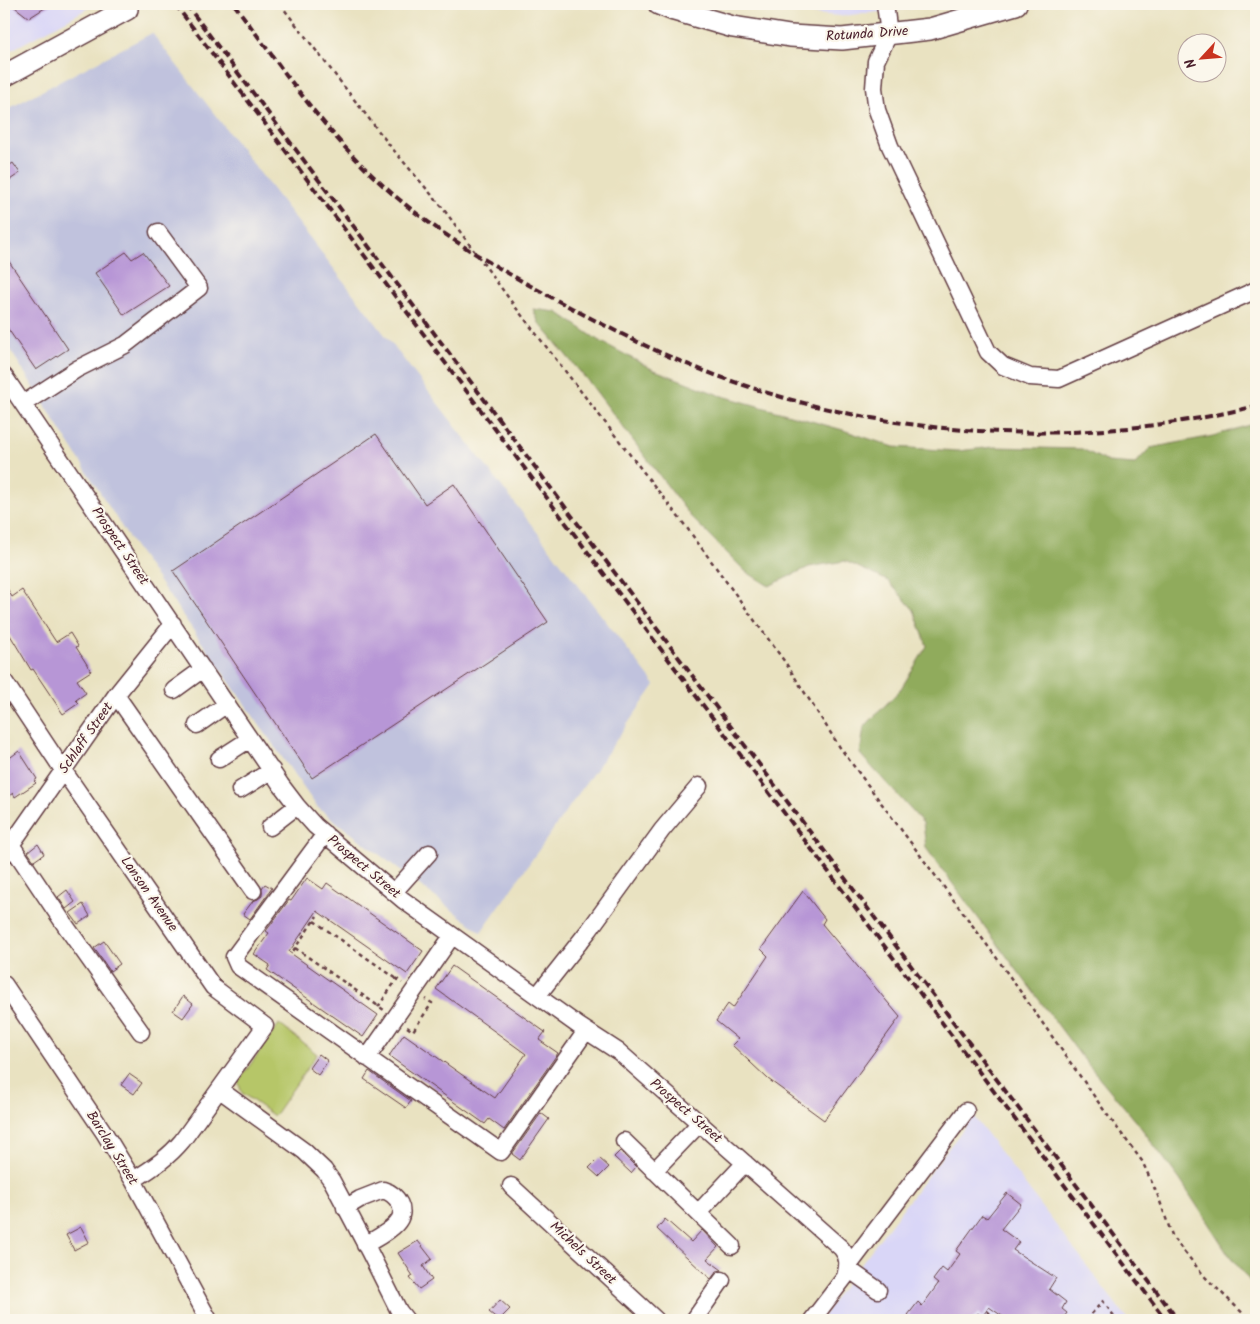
<svg xmlns="http://www.w3.org/2000/svg" width="1260" height="1324" viewBox="0 0 1260 1324" font-family="Kalam,sans-serif">
<style>
.built{fill:#d9d6f7}
.industrial{fill:#c0c2dd}
.green{fill:#b6c668;stroke:#80724a}
.forest{fill:#90ab5c;stroke:#6d6544}
.building{fill:#b796d6}
.lines{fill:none;stroke-linecap:round;stroke-linejoin:round}
.minor-casing{stroke:#623c42;stroke-width:19}
.major-casing{stroke:#623c42;stroke-width:24}
.path{stroke:#623c42;stroke-width:2.5;stroke-dasharray:4 4;stroke-linecap:butt}
.minor{stroke:#fff;stroke-width:16}
.major{stroke:#fff;stroke-width:21}
.rail{stroke:#4a1f2b;stroke-width:4;stroke-dasharray:8 4;stroke-linecap:butt}
.labels{text-anchor:middle;dominant-baseline:central;stroke-width:4.5;stroke-linejoin:round;paint-order:stroke}
.street-label{font-size:14px;fill:#4a1f2b;stroke:#fbf7ec}
</style>
<rect width="100%" height="100%" fill="#fbf7ec"/>
<filter id="ink" filterUnits="userSpaceOnUse"><feTurbulence type="fractalNoise" baseFrequency=".02" numOctaves="2"/><feDisplacementMap in="SourceGraphic" scale="10" xChannelSelector="R" yChannelSelector="G"/><feConvolveMatrix kernelMatrix="1 2 1 2 8 2 1 2 1" color-interpolation-filters="sRGB"/></filter>
<filter id="wash" filterUnits="userSpaceOnUse"><feTurbulence type="fractalNoise" baseFrequency=".0096" numOctaves="4" result="noise"/><feDisplacementMap in="SourceGraphic" scale="20" xChannelSelector="R" yChannelSelector="G"/><feGaussianBlur stdDeviation="1.12" result="paint"/><feColorMatrix in="noise" values="0 0 0 0 0 0 0 0 0 0 0 0 0 0 0 0 0 1.4 0 .05"/><feComposite in="paint" operator="in"/></filter>
<g filter="url(#wash)">
<rect width="100%" height="100%" fill="#e9e2c1"/>
<path class="built" d="M4 4H96L4 54Z
M741 4H932L916 8 841 16 772 11Z
M973 1116 1128 1320H821L838 1294Z"/>
<path class="industrial" d="M152 33 655 685 481 932 317 807 130 540 4 340V111Z"/>
<path class="green" d="M279 1024 317 1054 274 1116 242 1093 238 1082Z"/>
<path class="forest" d="M533 309 557 312 598 340 652 369 719 395 843 430 894 447 958 451 994 447 1082 449 1108 462 1135 464 1150 448 1213 436 1256 423V1289L1229 1255 1180 1180 1136 1121 1081 1056 926 848 923 823 860 754 864 727 900 690 927 646 914 610 888 581 845 561 809 567 769 586 745 571 691 517 592 386 539 323Z"/>
<g id="blocks">
<path class="building" d="M11 4H51L29 18Z
M13 163 20 173 4 184V169Z
M126 252 132 259 143 252 169 286 124 315 95 273Z
M4 254 68 349 36 370 4 323Z
M376 434 425 504 454 484 548 622 312 778 173 571Z
M4 583 12 597 22 590 56 642 70 633 78 646 76 647 91 671 77 680 86 693 76 700 79 703 63 714 33 669 31 670 4 625Z
M19 751 37 779 34 781 36 783 15 797 13 793 4 800V762Z
M38 844 44 854 34 861 28 852Z
M307 878 323 889 327 883 423 951 407 974 317 911 289 952 378 1015 363 1037 267 970 270 965 254 954 269 933 266 931 289 900 291 901Z
M265 884 272 888 250 919 243 914 253 901 258 899 262 896V888Z
M67 890 75 902 66 909 58 897Z
M803 891 825 919 822 924 900 1017 824 1120 768 1079 732 1045 738 1039 716 1021 728 1004 733 1008 768 956 761 949Z
M83 904 90 916 78 924 70 913Z
M104 941 120 964 110 971 94 948Z
M452 966 545 1032 539 1040 558 1053 504 1130 489 1119 485 1124 389 1056 404 1034 495 1098 526 1054 436 989Z
M183 996 193 1004 183 1018 173 1011Z
M319 1054 328 1061 318 1075 309 1068Z
M369 1071 411 1101 406 1108 364 1079Z
M129 1074 142 1083 134 1094 121 1085Z
M541 1113 549 1119 520 1160 512 1154Z
M620 1151 636 1167 631 1173 614 1157Z
M599 1158 609 1167 599 1177 589 1168Z
M1007 1193 1021 1204 1001 1229 1019 1242 1013 1250 1056 1278 1049 1289 1066 1302 1062 1309 1067 1313 1062 1320H1008L989 1307 982 1317 978 1313 972 1320H916L908 1315 918 1302 922 1306 938 1284 933 1280 942 1268 947 1272 960 1254 956 1251 982 1215 987 1218Z
M665 1219 691 1242 702 1230 718 1247 707 1259 722 1270 717 1271 711 1279 705 1274 657 1229Z
M81 1227 89 1242 74 1250 66 1235Z
M418 1241 432 1259 423 1266 432 1280 419 1289 410 1278 413 1276 398 1253Z
M500 1300 510 1309 499 1320 489 1312Z"/>
</g>
</g>
<g filter="url(#ink)">
<use href="#blocks" fill-opacity="0" stroke="#623c42" stroke-width="1"/>
<g class="lines">
<g class="minor-casing">
<path id="minor" d="M885 4 889 34 876 61 874 88 877 110 890 146 988 352 1003 366 1030 377 1059 379 1256 290
M4 376 281 785 297 806 315 826 403 900 579 1026 619 1052 841 1248C849 1257 848 1265 845 1277L812 1320
M23 404 77 369 125 345 199 288 158 232
M4 681 63 770 213 987 265 1026 182 1141C168 1158 152 1169 133 1180
M174 690 203 669
M116 695 253 891
M197 725 227 704
M219 759 250 739
M240 790 272 770
M270 827 297 806
M4 834 65 925 141 1032
M325 834 234 957 238 966 501 1152 586 1031
M4 855 116 695 173 624
M394 892 429 853
M4 984 105 1134 133 1180 209 1320
M537 996 590 929 662 830 699 786
M367 1058 452 936
M220 1090 304 1151 324 1170 332 1181 369 1251 399 1311 406 1320
M624 1141 732 1246
M654 1171 700 1123
M511 1186 656 1320
M345 1208 360 1199 383 1190C397 1194 409 1211 396 1224 389 1232 375 1239 365 1245
M698 1213 745 1163
M878 1290 847 1268 966 1111
M694 1320 722 1280"/>
</g>
<g class="major-casing">
<path id="major" d="M659 4 674 10 733 27 790 36 842 39 930 29 1016 4
M4 76 127 9"/>
</g>
<path class="path" d="M280 4 391 147 442 207 513 304 687 528 785 662 841 749 996 957 1106 1113 1142 1161 1158 1196 1173 1238 1206 1278 1250 1320
M314 921 397 979
M295 948 384 1010
M293 951 317 916
M378 1007 397 979 402 983
M407 1027 413 1031 432 1003 425 999
M987 1311 997 1320
M1086 1320 1103 1301 1117 1320"/>
<use href="#minor" class="minor"/>
<use href="#major" class="major"/>
<path class="rail" d="M175 4 1166 1320
M186 4 1178 1320
M234 4C282 68 327 136 387 189 440 236 502 271 564 304 609 328 655 352 702 370 878 439 1073 451 1256 406"/>
</g>
</g>
<g class="labels">
<g class="street-label">
<text transform="translate(867 34) rotate(-4)">Rotunda Drive</text>
<text transform="translate(120 546) rotate(56)">Prospect Street</text>
<text transform="translate(86 738) rotate(-55)">Schlaff Street</text>
<text transform="translate(364 867) rotate(40)">Prospect Street</text>
<text transform="translate(149 894) rotate(55)">Lanson Avenue</text>
<text transform="translate(686 1111) rotate(41)">Prospect Street</text>
<text transform="translate(112 1148) rotate(58)">Barclay Street</text>
<text transform="translate(583 1253) rotate(43)">Michels Street</text>
</g>
</g>
<rect width="1260" height="1324" fill="none" stroke="#fbf7ec" stroke-width="20"/>
<g transform="translate(1202 58) rotate(244)"><circle r="24" fill="#fbf7ec" stroke="#b4a19f"/>
<path d="M0-4L9 19L0 12L-9 19Z" fill="#c8321e"/>
<text y="-8" font-size="14" font-weight="bold" text-anchor="middle" fill="#4a1f2b">N</text>
</g>
</svg>
